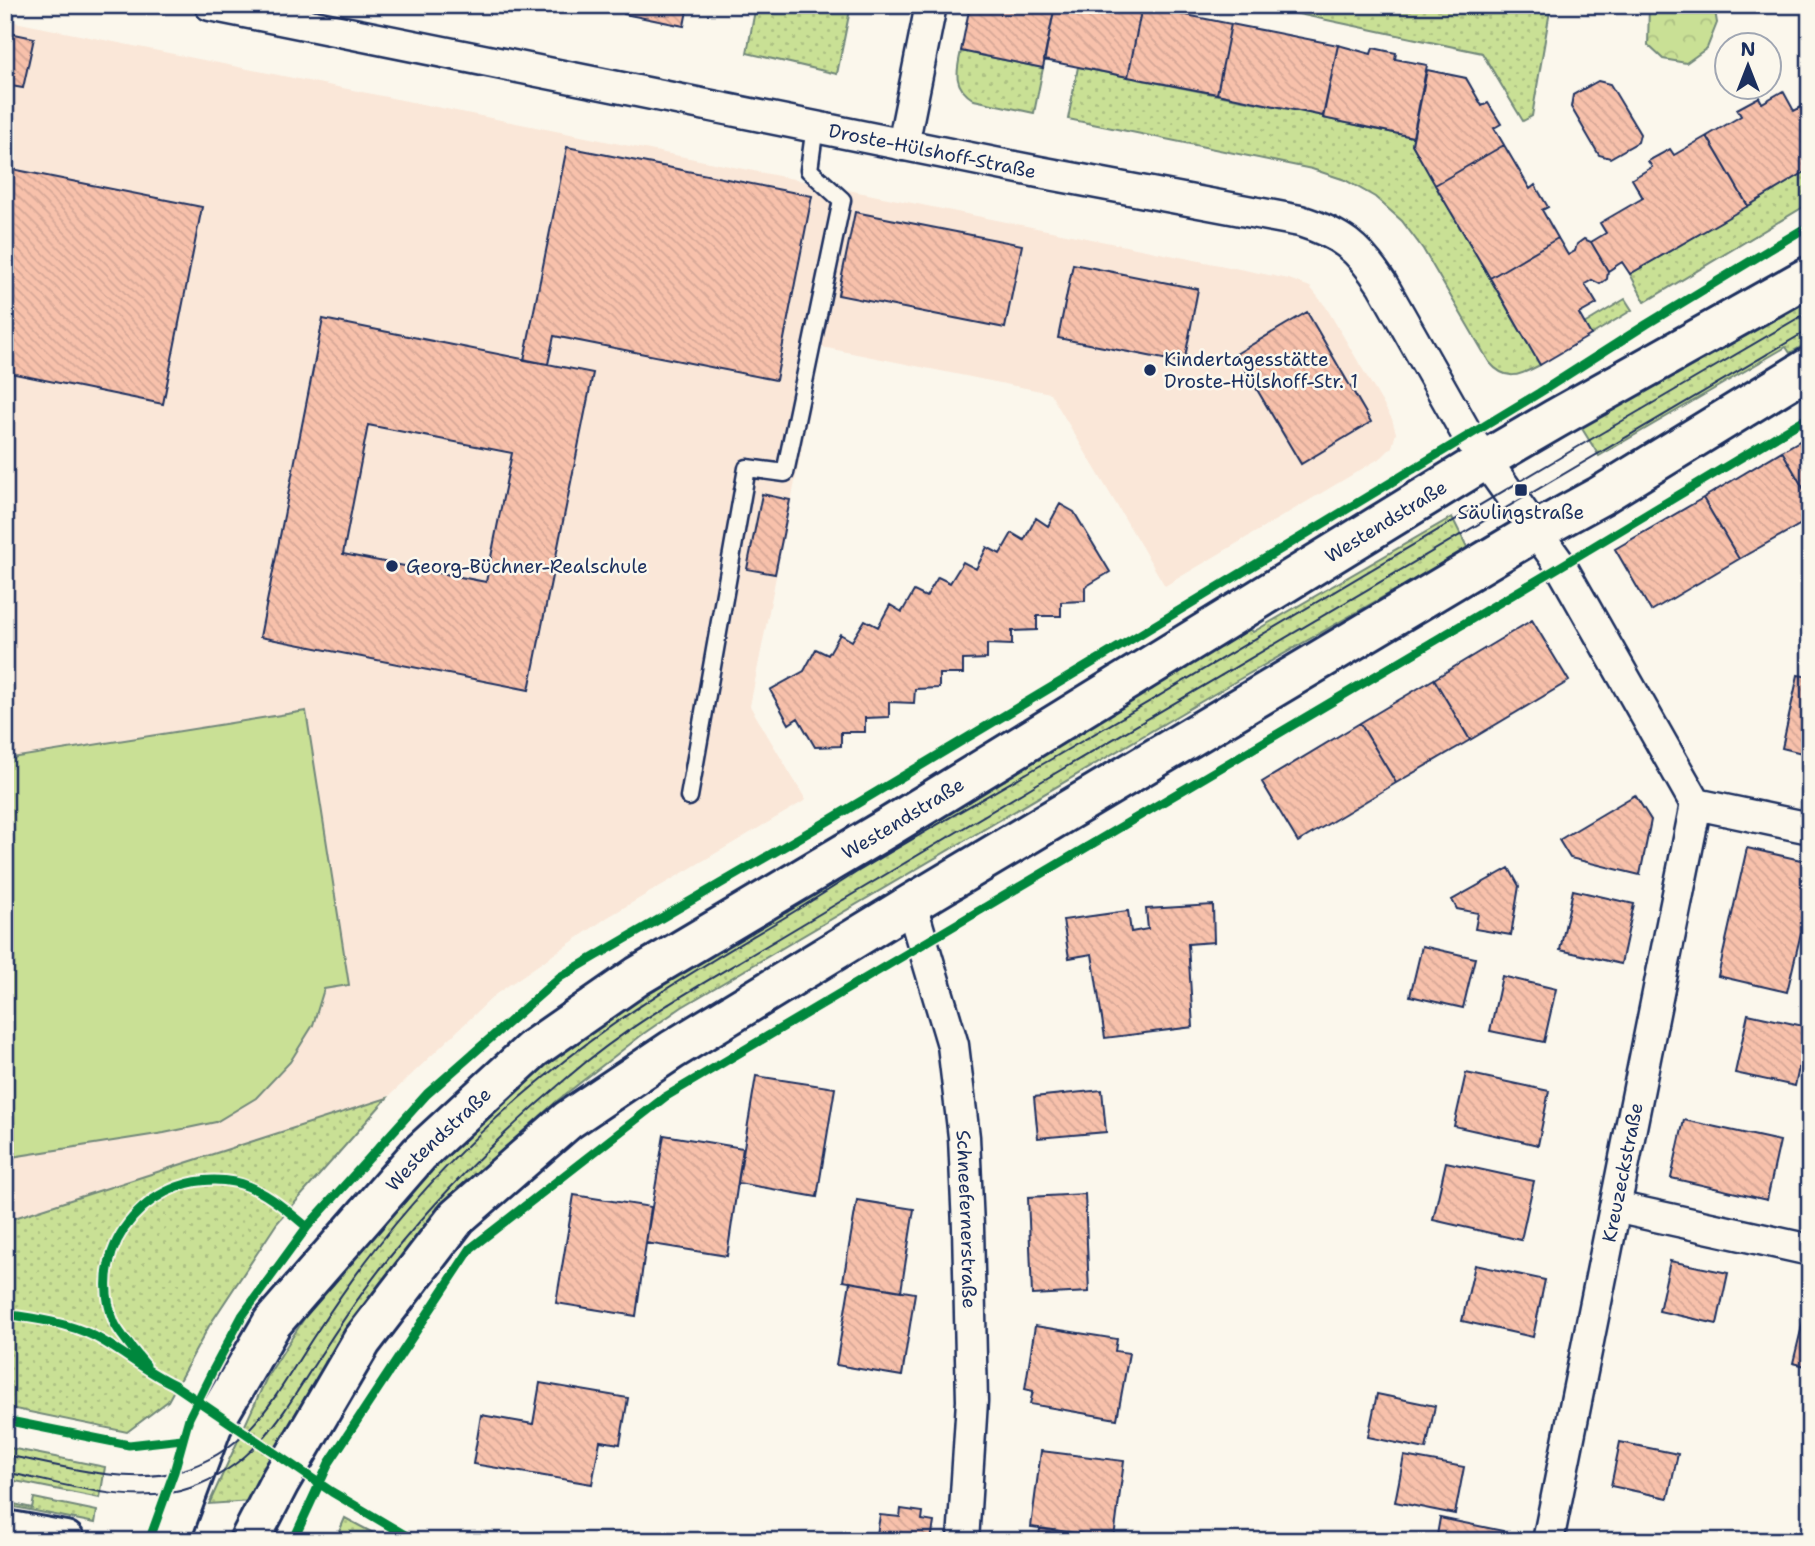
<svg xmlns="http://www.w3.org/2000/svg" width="1815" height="1546" viewBox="0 0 1815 1546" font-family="'Shantell Sans',sans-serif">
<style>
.built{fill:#fae7d8}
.grass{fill:url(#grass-dots);stroke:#72887a;stroke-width:2}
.park{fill:url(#park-crowns);stroke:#72887a;stroke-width:2}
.pitch{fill:#c9e095;stroke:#72887a;stroke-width:2}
.building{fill:url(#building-back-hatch);stroke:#1b2f5e;stroke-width:2;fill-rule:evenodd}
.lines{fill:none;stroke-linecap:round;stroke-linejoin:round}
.lane-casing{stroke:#1b2f5e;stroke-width:21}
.street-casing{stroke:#1b2f5e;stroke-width:35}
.secondary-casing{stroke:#1b2f5e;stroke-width:44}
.lane{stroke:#fbf7ec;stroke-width:16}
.street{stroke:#fbf7ec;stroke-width:30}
.secondary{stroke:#fbf7ec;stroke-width:38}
.tram{stroke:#1b2f5e;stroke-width:2}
.cycleway-casing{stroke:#fbf7ec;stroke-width:13}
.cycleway{stroke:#00873e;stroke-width:9}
.poi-dot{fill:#1b2f5e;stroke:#fbf7ec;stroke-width:2.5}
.labels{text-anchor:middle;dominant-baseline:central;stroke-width:5;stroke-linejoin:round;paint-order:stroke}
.street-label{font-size:19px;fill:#1b2f5e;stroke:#fbf7ec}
.poi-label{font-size:19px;fill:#1b2f5e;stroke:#fbf7ec;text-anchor:start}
</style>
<defs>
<pattern id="grass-dots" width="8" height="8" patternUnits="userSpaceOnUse" patternTransform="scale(1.75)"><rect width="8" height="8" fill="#c9e095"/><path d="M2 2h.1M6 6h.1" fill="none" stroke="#acc083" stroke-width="1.8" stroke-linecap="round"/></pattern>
<pattern id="park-crowns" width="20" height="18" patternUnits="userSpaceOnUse" patternTransform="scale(1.75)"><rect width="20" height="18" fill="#c9e095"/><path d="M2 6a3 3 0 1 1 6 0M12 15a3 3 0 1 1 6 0" fill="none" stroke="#acc083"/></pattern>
<pattern id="building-back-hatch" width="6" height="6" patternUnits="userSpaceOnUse" patternTransform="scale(1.75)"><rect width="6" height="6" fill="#f8c1ab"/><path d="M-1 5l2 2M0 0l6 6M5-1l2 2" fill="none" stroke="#d4a696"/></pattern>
</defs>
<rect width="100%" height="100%" fill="#fbf7ec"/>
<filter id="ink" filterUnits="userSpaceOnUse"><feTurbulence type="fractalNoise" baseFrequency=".0143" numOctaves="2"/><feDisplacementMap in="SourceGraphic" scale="14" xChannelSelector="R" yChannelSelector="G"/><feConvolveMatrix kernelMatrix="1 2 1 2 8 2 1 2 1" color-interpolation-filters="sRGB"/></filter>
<g filter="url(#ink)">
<path class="built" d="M5 20 1289 279 1310 287 1326 307 1392 419 1396 433 1392 447 1382 457 1165 586 1050 393 822 347 750 706 806 800 608 917 496 994 387 1098 5 1221Z"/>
<path class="grass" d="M756 5H851L837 74 747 53Z
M1256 5H1551L1532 116 1523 121 1482 53Z
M961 51 1043 68 1034 113 974 100C953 87 956 73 961 51Z
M1078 67 1323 116V118L1413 137 1412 144 1540 365C1519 376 1506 382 1489 362L1423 249 1402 221 1375 197 1345 180 1312 169 1068 119Z
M1810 169V203L1645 302 1630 274Z
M1625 299 1632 310 1591 335 1584 324Z
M1810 299V342L1790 353 1786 347 1599 456 1581 427Z
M1452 517 1470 553 1385 596 1238 680 682 1007 643 1034 558 1100 468 1181 420 1240 300 1408 270 1461 251 1501 209 1504 267 1377 319 1295 435 1157 586 1025 1248 626 1253 632Z
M387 1098 277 1223 209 1326 168 1401 127 1432 5 1407V1221Z
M5 1447 105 1467 100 1498 5 1479Z
M34 1498 97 1511 95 1523 5 1505V1502L32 1508Z
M345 1518 388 1541H335Z"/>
<path class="park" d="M1649 5H1714L1717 23 1707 48 1686 63 1663 59 1648 45Z"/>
<path class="pitch" d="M306 711 349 985 324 989 313 1025 290 1062 256 1098 216 1122 164 1133 5 1158V759Z"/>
<path class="building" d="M626 5H688L684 26 624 14Z
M970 5H1055L1043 68 961 51Z
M1055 5 1142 6 1128 77 1044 60Z
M1142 6 1231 24 1217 94 1128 77Z
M1231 24 1338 45 1323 116 1217 94Z
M5 32 34 38 23 88 5 85Z
M1338 45 1371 54 1373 48 1396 53 1395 59 1427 65 1413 137 1323 118Z
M1427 70 1466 78 1482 106 1488 103 1501 124 1494 128 1504 145 1435 185 1412 144Z
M1598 81 1610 84 1640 134 1638 142 1610 158 1599 155 1571 107 1573 95Z
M1783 91 1794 111 1805 105 1810 112V169L1748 206 1707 136 1741 116 1737 109 1759 97 1762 103Z
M1707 136 1748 206 1630 274 1622 262 1608 271 1591 242 1606 233 1600 223 1643 198 1632 179 1652 167 1648 161 1670 149 1674 155Z
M1504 145 1530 189 1535 185 1548 207 1542 210 1558 238 1490 278 1435 185Z
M567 147 812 196 776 380 554 336 548 364 524 360Z
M7 168 202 207 163 404 5 372V178Z
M855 212 1022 245 1005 328 838 295Z
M1558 238 1568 255 1575 251 1577 244 1584 239 1591 242 1608 271 1607 279 1600 284 1592 280 1585 284 1597 304 1579 314 1591 335 1540 365 1490 278Z
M1073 264 1198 289 1184 363 1058 338Z
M1307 312 1371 422 1301 464 1236 354Z
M323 319 593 373 529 690 260 637ZM368 425 512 453 486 582 343 554Z
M1810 435V500L1782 451Z
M1782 451 1810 500V519L1739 559 1703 498Z
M762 494 790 500 775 574 747 569Z
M1703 498 1739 559 1651 611 1615 549Z
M1060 504 1074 512 1110 572 1085 587V601L1061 602V616H1037V630L1012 631V645L987 644V659L963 660V674H939V688L915 689 914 703 889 702V717L865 718V732H841V746L815 747 798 718 789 724 770 690 804 671 816 649 828 655 840 634 852 641 865 620 878 627 890 605 902 612 914 591 926 597 938 577 950 583 963 562 976 569 987 547 1000 554 1012 533 1024 540 1036 518 1048 526Z
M1532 620 1569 681 1470 740 1434 679Z
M1798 675 1810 677V755L1782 748Z
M1434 679 1470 740 1396 783 1360 723Z
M1360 723 1396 783 1298 842 1262 782Z
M1635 795 1651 820 1640 875 1570 858 1559 840Z
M1747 848 1810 862V935L1801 933 1787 992 1718 976Z
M1509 868 1519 886 1511 935 1475 929 1478 913 1457 909 1452 900Z
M1573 890 1634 904 1621 964 1560 950Z
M1213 905 1214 942 1188 944 1193 1027 1105 1038 1092 954 1069 958 1063 920 1128 911 1131 932 1148 929 1146 909Z
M1422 946 1475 958 1463 1008 1410 996Z
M1502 976 1556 989 1544 1042 1490 1031Z
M1748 1014 1808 1027 1795 1086 1735 1073Z
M1466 1073 1549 1091 1538 1145 1454 1126Z
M756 1076 835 1088 817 1197 738 1183Z
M1102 1090 1106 1132 1038 1138 1034 1097Z
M1684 1120 1780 1141 1767 1200 1671 1178Z
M664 1135 743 1148 727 1256 646 1243Z
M1446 1162 1534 1181 1521 1240 1433 1220Z
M1085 1194 1089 1292 1032 1295 1028 1197Z
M574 1195 651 1207 636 1316 556 1303Z
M857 1200 914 1209 901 1291 843 1281Z
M1670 1261 1728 1273 1717 1324 1659 1311Z
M1475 1265 1545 1280 1533 1337 1462 1321Z
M850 1282 915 1293 902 1376 836 1365Z
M1810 1293V1367L1793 1363Z
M1035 1326 1117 1339 1115 1351 1129 1353 1117 1419 1030 1404 1033 1391 1025 1389Z
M540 1383 628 1398 620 1444 600 1441 592 1484 473 1464 481 1415 533 1424Z
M1377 1394 1435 1406 1426 1449 1368 1437Z
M1620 1442 1678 1454 1668 1498 1611 1486Z
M1041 1451 1124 1461 1114 1538 1031 1527Z
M1404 1456 1464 1467 1455 1514 1395 1502Z
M901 1509 923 1512 922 1520 934 1522 931 1541H876L880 1515 900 1517Z
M1440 1518 1503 1531 1500 1541H1436Z
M1040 1529 1114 1538 1123 1539V1541H1038Z"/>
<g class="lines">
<g class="lane-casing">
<path id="lane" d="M689 797 747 468 785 473 842 200 809 170 815 126"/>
</g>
<g class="street-casing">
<g id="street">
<path id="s1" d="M210 5 1039 172 1300 221C1341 234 1358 247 1382 284L1468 436 1561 566 1696 804 1810 828"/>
<path d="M903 145 931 5"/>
<path id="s2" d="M911 904 953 1045 964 1137 968 1227 972 1401 963 1541"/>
<path d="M1615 1207 1810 1250"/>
<path id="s3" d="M1548 1541 1696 804"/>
</g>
</g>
<g class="secondary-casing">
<g id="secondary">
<path d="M5 1530 65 1541"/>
<path id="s4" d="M169 1541 212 1426 272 1323 419 1154 533 1049 638 976 887 828 1485 460 1555 419 1810 276"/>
<path d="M249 1541 279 1483 362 1341 457 1217 568 1120 672 1050 911 904 1536 531 1600 496 1810 367"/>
</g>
</g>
<use href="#lane" class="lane"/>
<use href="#street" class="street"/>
<use href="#secondary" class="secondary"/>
<path class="tram" d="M5 1455C58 1465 127 1486 180 1471 253 1449 277 1392 316 1333 336 1302 357 1272 380 1243 428 1182 483 1127 543 1078 619 1015 697 969 782 919 807 904 832 888 857 872 920 834 984 798 1048 761 1223 659 1396 554 1571 451 1650 404 1731 358 1810 311
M5 1472C61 1483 135 1508 190 1488 261 1463 286 1407 325 1348 345 1317 366 1286 389 1258 443 1191 503 1132 568 1077 629 1024 702 984 771 943 859 890 948 837 1037 784 1295 633 1551 479 1810 329"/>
<g class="cycleway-casing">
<path id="cycleway" d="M5 1314C33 1318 69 1323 94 1336 121 1350 145 1371 173 1384L332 1492 415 1541
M146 1365C137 1354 119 1334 114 1322 83 1245 155 1167 234 1182 262 1188 286 1209 307 1227
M5 1420 129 1445 182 1439
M149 1541 174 1472 189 1418 212 1372 242 1316 307 1227 427 1094 560 977 828 821 1137 636 1539 393 1647 324 1810 225
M293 1541 329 1463 471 1248 665 1097 1561 566 1810 416"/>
</g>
<use href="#cycleway" class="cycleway"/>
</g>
</g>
<g class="poi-dot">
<circle cx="1150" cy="370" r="7"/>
<rect x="1514" y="483" width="14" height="14" rx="3.5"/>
<circle cx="392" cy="566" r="7"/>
</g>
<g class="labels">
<g class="street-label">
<text stroke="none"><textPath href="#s1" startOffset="737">Droste-Hülshoff-Straße</textPath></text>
<text stroke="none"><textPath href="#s4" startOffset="1624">Westendstraße</textPath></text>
<text stroke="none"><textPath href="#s4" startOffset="1057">Westendstraße</textPath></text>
<text stroke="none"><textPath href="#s4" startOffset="490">Westendstraße</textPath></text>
<text stroke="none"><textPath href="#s3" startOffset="376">Kreuzeckstraße</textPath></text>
<text stroke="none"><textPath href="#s2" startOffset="322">Schneefernerstraße</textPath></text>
</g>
<g class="poi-label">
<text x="1164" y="359">Kindertagesstätte<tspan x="1164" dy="22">Droste-Hülshoff-Str. 1</tspan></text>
<text x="1521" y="512" text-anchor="middle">Säulingstraße</text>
<text x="406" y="566">Georg-Büchner-Realschule</text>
</g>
</g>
<rect width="1815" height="1546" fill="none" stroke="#fbf7ec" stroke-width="28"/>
<rect x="14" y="14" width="1787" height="1518" fill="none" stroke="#1b2f5e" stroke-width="2.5" filter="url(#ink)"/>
<g transform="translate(1748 66)"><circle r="33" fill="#fbf7ec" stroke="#a1a7b3" stroke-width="2"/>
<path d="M0-5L12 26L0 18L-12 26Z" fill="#1b2f5e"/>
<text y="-10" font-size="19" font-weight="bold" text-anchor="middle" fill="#1b2f5e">N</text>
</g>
</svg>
